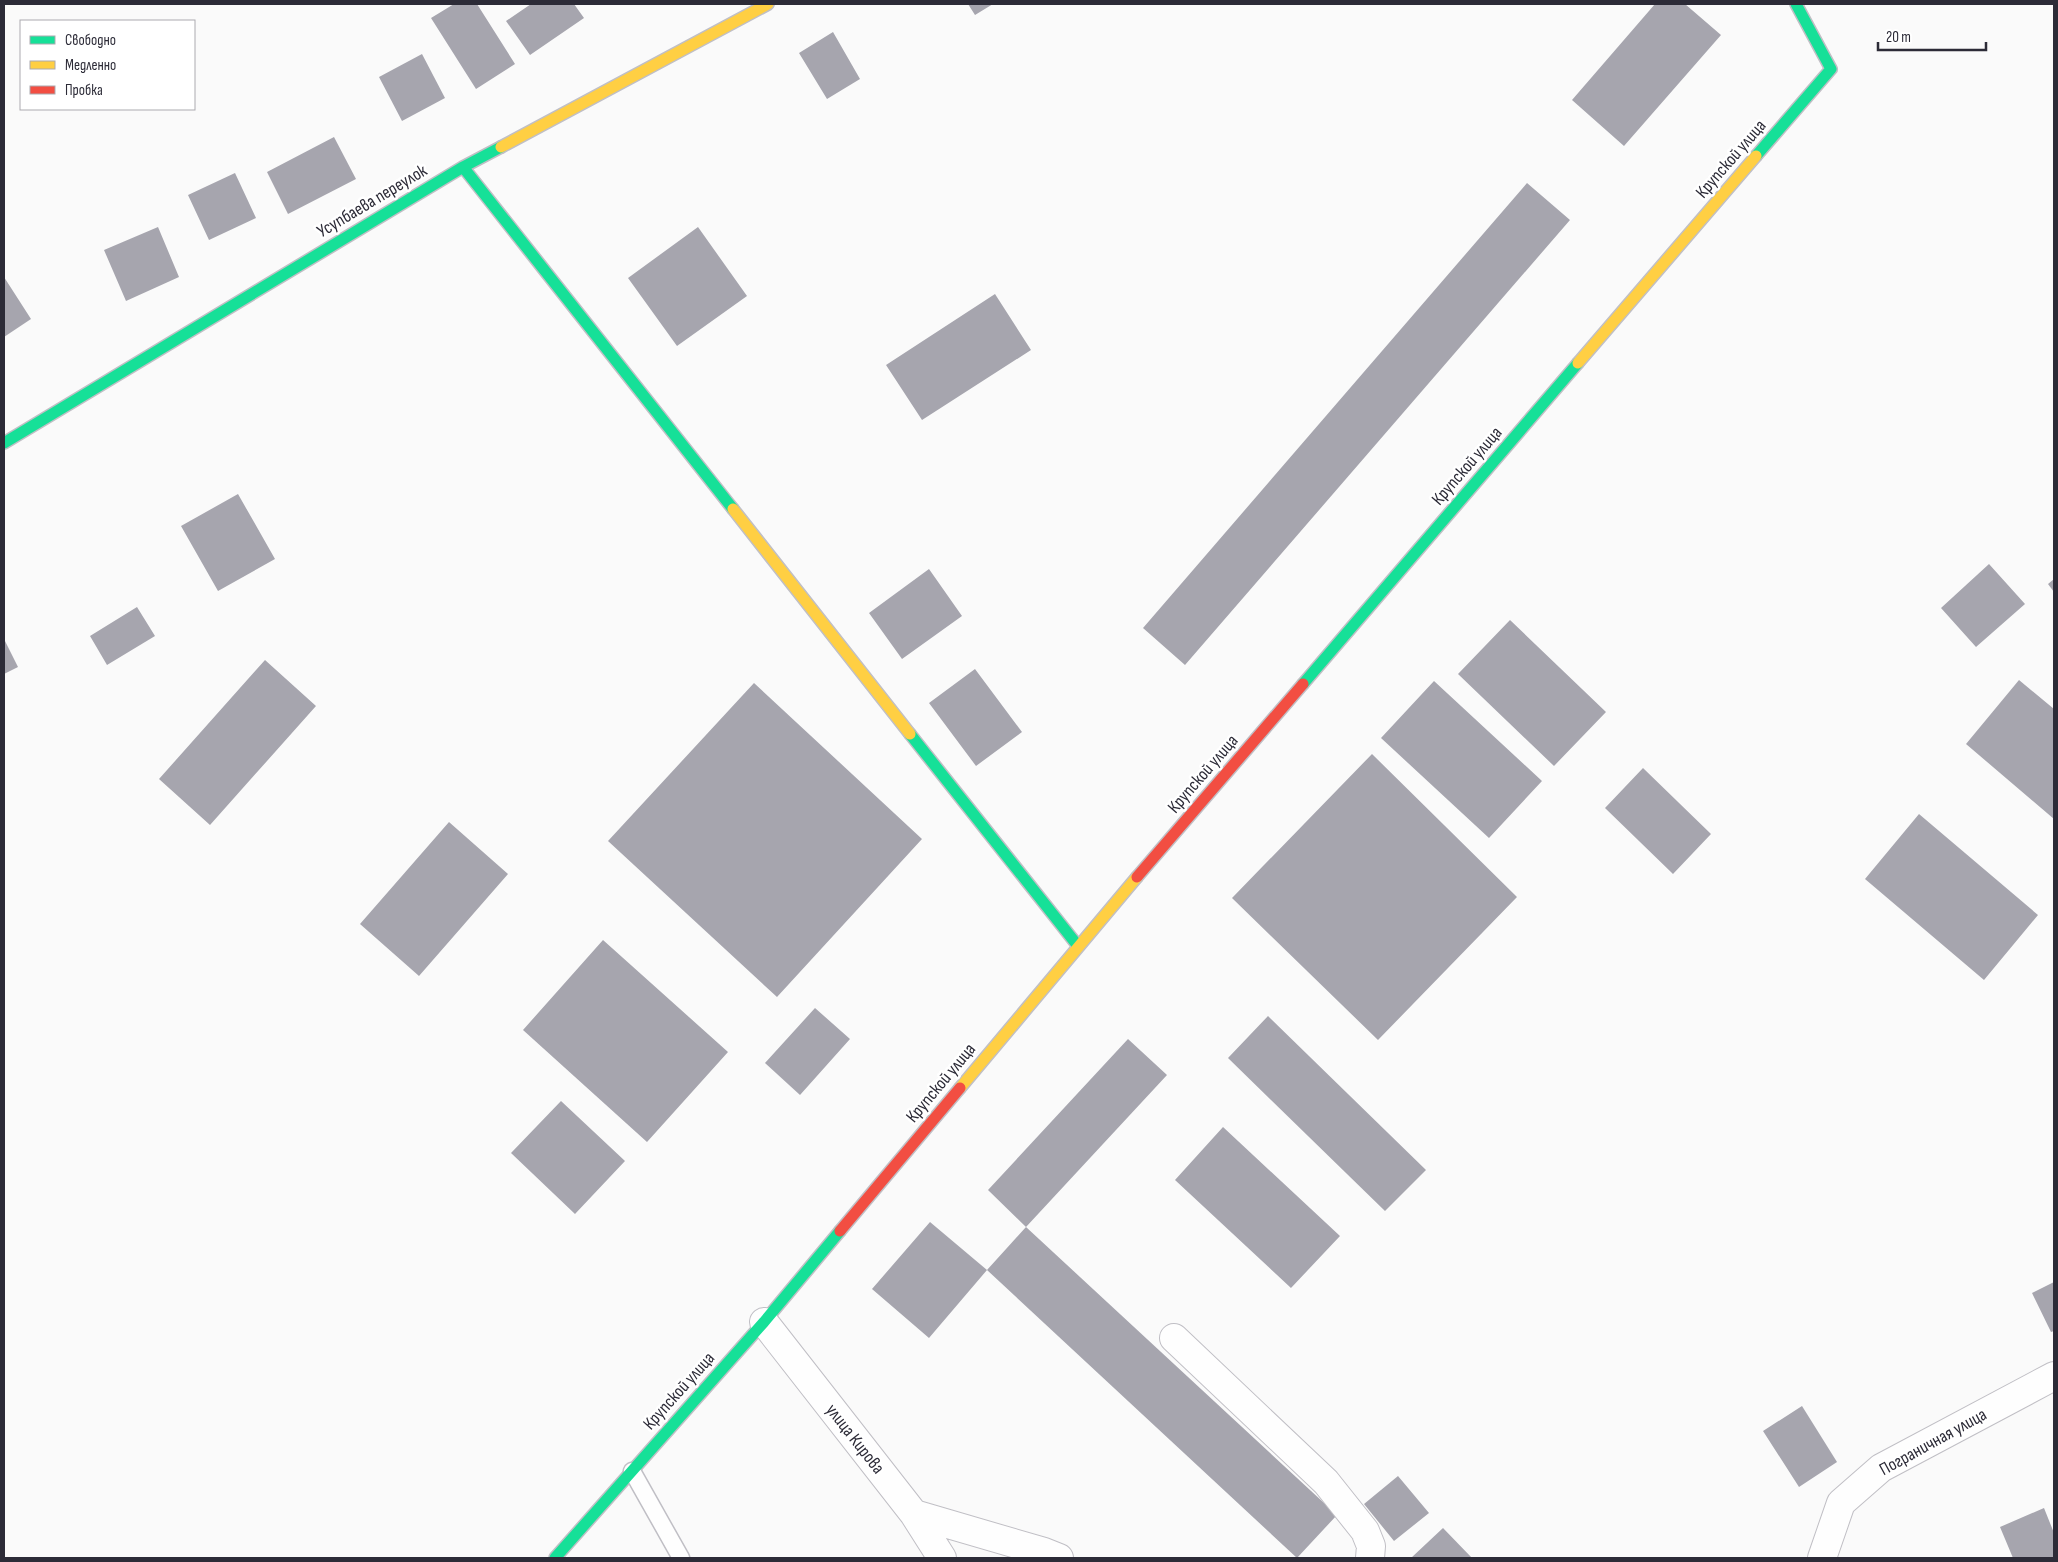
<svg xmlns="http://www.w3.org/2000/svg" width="2058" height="1562" viewBox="0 0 2058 1562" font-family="'Sofia Sans Condensed',sans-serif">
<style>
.building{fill:#a6a5ae}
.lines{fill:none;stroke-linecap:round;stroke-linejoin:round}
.lane-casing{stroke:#c0bfc5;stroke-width:19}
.street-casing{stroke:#c0bfc5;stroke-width:30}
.fast-casing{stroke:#c0bfc5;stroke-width:14}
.slow-casing{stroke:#c0bfc5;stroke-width:14}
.jam-casing{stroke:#c0bfc5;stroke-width:14}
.lane{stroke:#fefefe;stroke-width:16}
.street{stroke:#fefefe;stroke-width:28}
.fast{stroke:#16e098;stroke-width:11}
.slow{stroke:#ffcf43;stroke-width:11}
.jam{stroke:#f24e42;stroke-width:11}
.labels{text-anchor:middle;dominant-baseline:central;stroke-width:5;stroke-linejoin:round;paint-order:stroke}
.street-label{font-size:18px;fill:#2c2b37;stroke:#fff}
</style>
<rect width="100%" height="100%" fill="#fafafa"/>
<path class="building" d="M454 4H477L515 64 476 89 431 18Z
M531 4H574L584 18 530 55 506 21Z
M968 4H993L975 15Z
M1655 4H1685L1721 35 1624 146 1572 100Z
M833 32 860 79 827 99 799 53Z
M422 54 445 98 402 121 379 77Z
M334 137 356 179 288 214 267 172Z
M235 173 256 218 209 240 188 195Z
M1527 183 1570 220 1185 665 1143 628Z
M158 227 179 277 126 301 104 250Z
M698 227 747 296 677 346 628 278Z
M4 277 31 319 4 337Z
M995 294 1031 350 922 420 886 365Z
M238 494 275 559 218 591 181 526Z
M1989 564 2025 604 1976 647 1941 608Z
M929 569 962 616 902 659 869 613Z
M2054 579V592L2048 584Z
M137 607 155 636 107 665 90 636Z
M1510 620 1606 712 1554 766 1458 674Z
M4 639 18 667 4 674Z
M265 660 316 706 210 825 159 779Z
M975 669 1022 732 976 766 929 703Z
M2019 680 2054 709V819L1966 744Z
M1434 681 1542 781 1489 838 1381 738Z
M754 683 922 839 777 997 608 841Z
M1372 754 1517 897 1378 1040 1232 898Z
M1643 768 1711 834 1673 874 1605 808Z
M1919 814 2038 915 1984 980 1865 879Z
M449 822 508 874 419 976 360 924Z
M603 940 728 1052 647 1142 523 1030Z
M815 1008 850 1039 800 1095 765 1063Z
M1268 1016 1426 1170 1385 1211 1228 1058Z
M1128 1039 1167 1075 1026 1227 1337 1515 1297 1558 987 1270 1026 1227 988 1190Z
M561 1101 625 1161 575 1214 511 1153Z
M1223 1127 1340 1236 1291 1288 1175 1180Z
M930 1222 987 1270 929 1338 872 1289Z
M2054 1282V1331L2051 1332 2032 1293Z
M1802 1406 1837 1462 1799 1487 1763 1431Z
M1398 1476 1429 1513 1394 1541 1364 1504Z
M2044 1508 2054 1533V1558H2013L2000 1527Z
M1443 1528 1472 1558H1411Z"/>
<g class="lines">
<g class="lane-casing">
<path id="lane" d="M632 1471 681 1558"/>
</g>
<g class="street-casing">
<path id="street" d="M764 1322 914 1514 942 1558
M1174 1338 1326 1482 1365 1531 1371 1546 1370 1558
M914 1514 1044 1552 1059 1558
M1822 1558 1841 1503 1881 1468 2054 1376"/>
</g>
<g class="fast-casing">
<path id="fast" d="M1756 156 1831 69 1796 4
M463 167 733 509
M4 443 463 167 501 147
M1303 684 1578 363
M910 734 1078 946
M555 1558 764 1322 840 1231"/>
</g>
<g class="slow-casing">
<path id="slow" d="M501 147 768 4
M1578 363 1756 156
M733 509 910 734
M960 1088 1137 877"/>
</g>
<g class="jam-casing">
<path id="jam" d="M1137 877 1303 684
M840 1231 960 1088"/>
</g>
<use href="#lane" class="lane"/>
<use href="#street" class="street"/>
<use href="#fast" class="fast"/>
<use href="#slow" class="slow"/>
<use href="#jam" class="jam"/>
</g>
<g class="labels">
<g class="street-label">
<text transform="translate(1731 159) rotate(-49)">Крупской улица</text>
<text transform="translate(372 201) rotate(-31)">Усупбаева переулок</text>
<text transform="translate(1467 466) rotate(-49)">Крупской улица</text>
<text transform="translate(1203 774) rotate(-49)">Крупской улица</text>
<text transform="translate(941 1083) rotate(-50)">Крупской улица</text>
<text transform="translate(679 1391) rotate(-48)">Крупской улица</text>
<text transform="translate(855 1439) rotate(52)">улица Кирова</text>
<text transform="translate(1933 1442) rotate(-29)">Пограничная улица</text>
</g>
</g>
<rect width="2058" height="1562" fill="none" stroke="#2c2b37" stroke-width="10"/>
<rect x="20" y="20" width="175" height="90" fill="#ffffff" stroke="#abaaaf"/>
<rect x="30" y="36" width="25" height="8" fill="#16e098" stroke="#abaaaf"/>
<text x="65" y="45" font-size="15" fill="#2c2b37">Свободно</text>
<rect x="30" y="61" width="25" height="8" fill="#ffcf43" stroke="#abaaaf"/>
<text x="65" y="70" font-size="15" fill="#2c2b37">Медленно</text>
<rect x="30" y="86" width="25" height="8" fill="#f24e42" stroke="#abaaaf"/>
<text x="65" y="95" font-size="15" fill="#2c2b37">Пробка</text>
<path d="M1878 42v8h108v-8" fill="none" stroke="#2c2b37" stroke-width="2.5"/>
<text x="1886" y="42" font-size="15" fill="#2c2b37" stroke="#ffffff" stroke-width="4" paint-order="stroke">20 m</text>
</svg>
